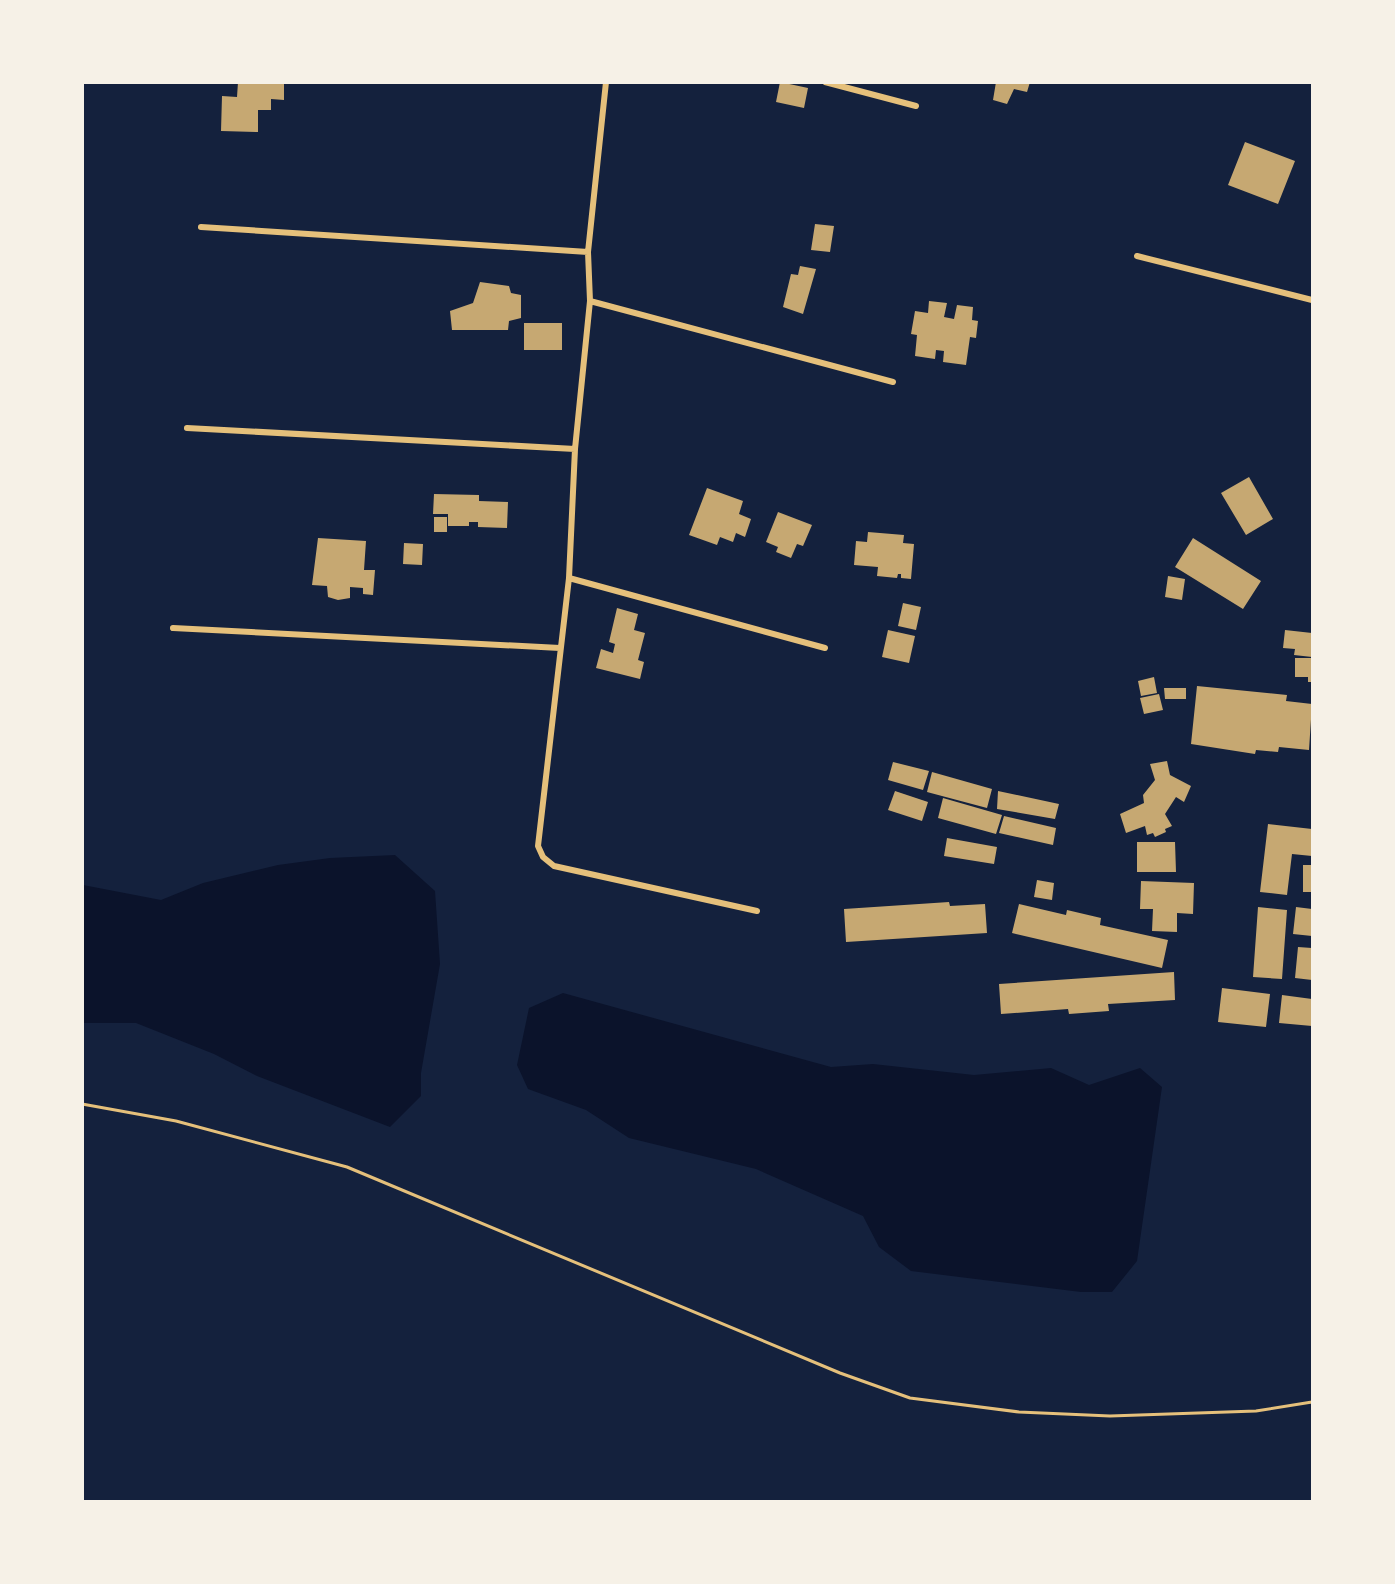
<svg xmlns="http://www.w3.org/2000/svg" width="1395" height="1584" viewBox="0 0 1395 1584" font-family="Overpass,sans-serif">
<style>
.water{fill:#0b132b}
.building{fill:#c6a872}
.lines{fill:none;stroke-linecap:round;stroke-linejoin:round}
.path{stroke:#e5c07b;stroke-width:3}
.minor{stroke:#e5c07b;stroke-width:6}
</style>
<rect width="100%" height="100%" fill="#14213d"/>
<path class="water" d="M395 855 435 891 440 964 421 1073V1096L390 1127 257 1076 214 1054 136 1023H83V885L161 900 203 883 278 865 330 858Z
M563 993 831 1067 873 1064 974 1075 1051 1068 1089 1085 1140 1068 1162 1087 1137 1261 1112 1292H1081L911 1271 879 1247 863 1216 756 1169 629 1138 586 1110 528 1089 517 1065 529 1008Z"/>
<path class="building" d="M238 82H284V100L271 99V110H258V132L221 131 222 96 237 97Z
M780 82 808 88 804 108 776 102Z
M996 82H1030L1027 92 1014 89 1007 104 993 100Z
M1245 142 1295 161 1278 204 1228 185Z
M815 224 834 226 830 252 811 250Z
M800 266 816 269 803 314 783 307 791 274 798 275Z
M480 282 509 286 511 293 521 295V318L509 321 508 330H452L450 311 473 303Z
M929 301 947 303 944 317 954 319 957 305 973 307 972 320 978 321 976 338 970 337 966 365 943 362 944 351 936 350 935 359 915 356 917 335 911 334 915 311 928 313Z
M524 323H562V350H524Z
M1249 477 1273 519 1246 535 1221 493Z
M707 488 743 501 739 514 751 519 745 537 736 533 733 542 720 537 717 545 689 535Z
M434 494 479 495V501L508 502 507 528 478 527V522H469V526H448V514H433Z
M778 512 812 525 803 546 797 544 791 558 776 552 778 547 766 542Z
M434 517H447V532H434Z
M868 532 904 535 903 543 914 544 911 579 901 578V574H898L897 578 877 576 878 567 854 565 856 541 867 542Z
M318 538 366 541 364 570H375L373 595 363 594V588L350 587V598L338 600 328 597 327 586 312 585Z
M1193 538 1261 581 1243 609 1175 567Z
M404 543 423 544 422 565 403 564Z
M1168 576 1185 579 1182 600 1165 597Z
M903 603 921 607 916 630 898 626Z
M617 608 638 614 634 630 645 633 638 660 644 662 640 679 596 668 601 649 613 653 615 644 609 642Z
M888 630 915 636 909 663 882 657Z
M1285 630 1312 633V657L1294 655 1295 649 1283 648Z
M1295 658H1312V682H1308V677H1295Z
M1154 677 1157 693 1141 696 1138 681Z
M1197 686 1287 695 1286 701 1312 704 1309 750 1279 747 1278 752 1256 750 1255 754 1191 744Z
M1164 688H1186V699H1165Z
M1159 694 1163 710 1144 714 1140 698Z
M1167 761 1170 775 1191 786 1184 802 1176 797 1165 814 1172 826 1165 829 1166 832 1155 837 1153 833 1147 835 1145 826 1126 833 1120 814 1144 803 1143 795 1155 780 1150 764Z
M893 762 929 771 923 790 888 780Z
M932 772 992 789 987 808 927 792Z
M895 791 928 802 922 821 888 810Z
M998 791 1059 804 1055 819 997 809Z
M943 798 1002 815 996 834 938 818Z
M1004 816 1056 828 1053 845 999 833Z
M1268 824 1312 829V856L1292 854 1287 895 1260 892Z
M947 838 997 847 994 864 944 856Z
M1137 842H1175L1176 872H1137Z
M1303 865H1312V892H1303Z
M1037 880 1054 883 1052 900 1034 897Z
M1141 881 1194 883 1193 914 1177 913V932L1152 931 1153 909H1140Z
M949 902 950 906 985 904 987 933 846 942 844 909Z
M1019 904 1066 915 1067 910 1101 918 1100 925 1168 940 1162 968 1012 933Z
M1258 907 1287 910 1282 979 1253 977Z
M1296 907 1312 909V936L1293 934Z
M1298 947 1312 948V980L1295 978Z
M1174 972 1175 1000 1108 1004 1109 1011 1069 1014 1068 1009 1001 1014 999 984Z
M1222 988 1270 994 1266 1027 1218 1022Z
M1282 995 1312 999V1026L1279 1023Z"/>
<g class="lines">
<path class="path" d="M82 1104 176 1121 347 1167 840 1373 910 1398 1019 1412 1110 1416 1256 1411 1312 1402"/>
<path class="minor" d="M606 82 588 252 590 301 575 449 569 578 538 846 543 857 554 866 757 911
M825 82 916 106
M201 227 588 252
M1137 256 1312 300
M590 301 893 382
M187 428 575 449
M569 578 825 648
M173 628 560 648"/>
</g>
<rect width="1395" height="1584" fill="none" stroke="#f6f1e7" stroke-width="168"/>
</svg>
